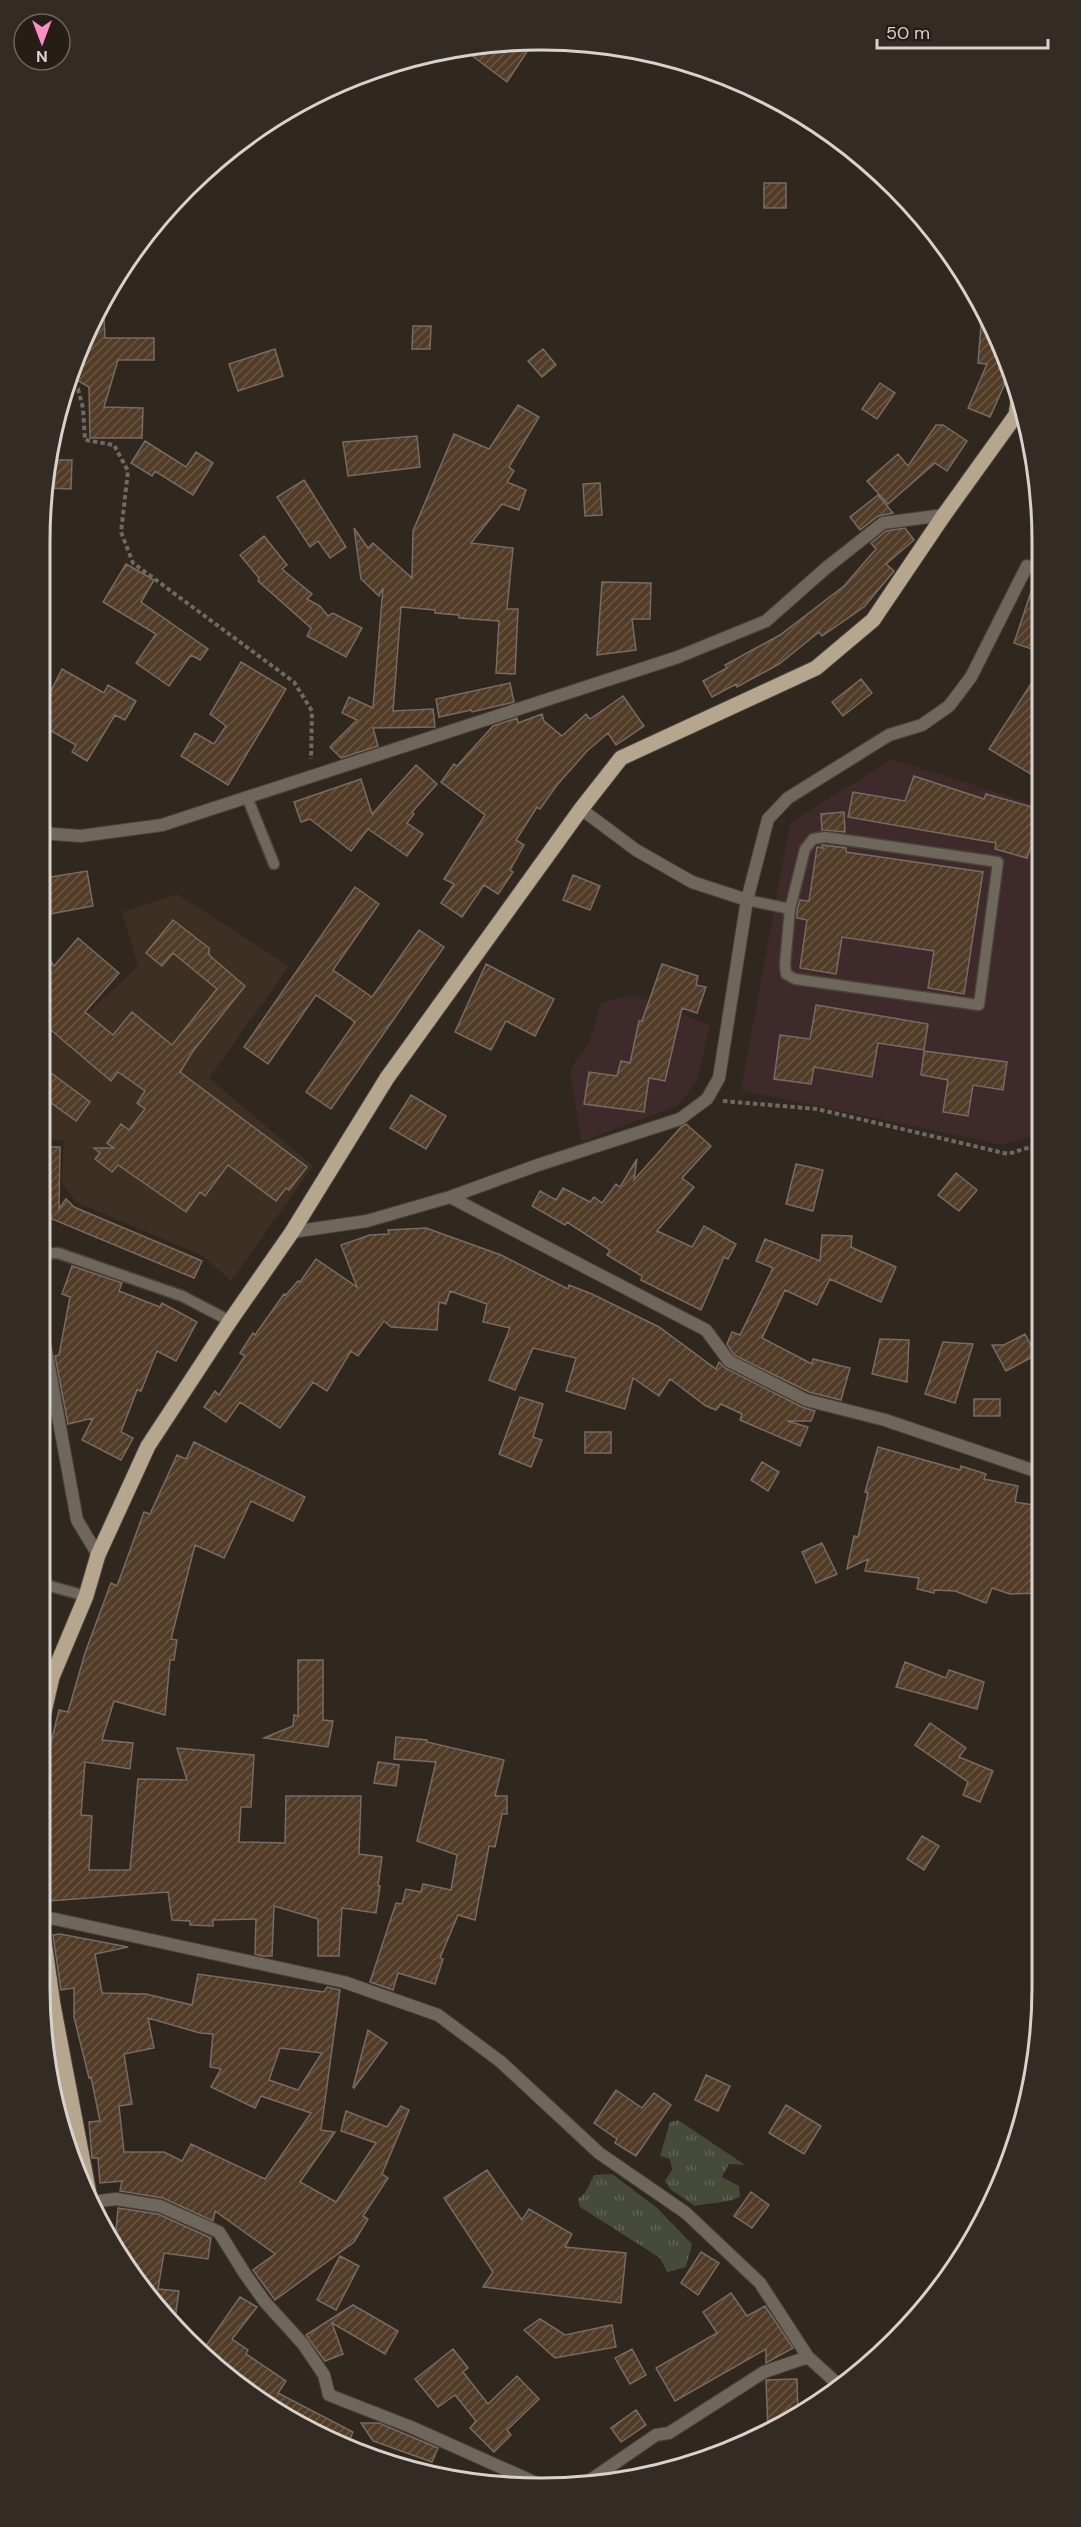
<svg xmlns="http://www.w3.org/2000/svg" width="1081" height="2527" viewBox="0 0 1081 2527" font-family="'DM Sans',sans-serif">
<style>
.built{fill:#3e2f23}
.medical{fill:#3e2a2a}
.grass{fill:url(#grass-tufts)}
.building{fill:url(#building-hatch);stroke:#776c63;stroke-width:1.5;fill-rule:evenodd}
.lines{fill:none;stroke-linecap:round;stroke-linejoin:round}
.lane-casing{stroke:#4b423b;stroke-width:13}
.street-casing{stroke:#4b423b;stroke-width:14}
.primary-casing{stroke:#4b423b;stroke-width:17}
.path{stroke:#706862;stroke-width:4;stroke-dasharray:4.5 3;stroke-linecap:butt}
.lane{stroke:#6f675c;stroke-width:10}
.street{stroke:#6f675c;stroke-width:12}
.primary{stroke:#b6a68d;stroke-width:15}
.rim{fill:none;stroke:#d8d2cd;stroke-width:3}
</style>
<defs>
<pattern id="grass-tufts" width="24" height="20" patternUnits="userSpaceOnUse" patternTransform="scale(1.5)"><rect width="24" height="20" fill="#464b39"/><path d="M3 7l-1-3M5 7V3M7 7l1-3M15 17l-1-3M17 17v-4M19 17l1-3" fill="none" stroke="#606454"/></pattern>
<pattern id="building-hatch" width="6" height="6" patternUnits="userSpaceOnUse" patternTransform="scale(1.5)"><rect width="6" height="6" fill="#523b27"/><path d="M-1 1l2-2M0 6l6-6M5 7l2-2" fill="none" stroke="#6a5645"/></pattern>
</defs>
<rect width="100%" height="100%" fill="#30271f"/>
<path class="built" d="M177 894 289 966 209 1078 313 1166 231 1281 203 1256 76 1202 62 1183 64 1140 39 1139V1028L61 1039 138 966 122 912Z"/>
<path class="medical" d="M892 759 1039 806 1040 1134 1003 1145 741 1090 790 823Z
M634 995 710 1025 697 1080 679 1105 581 1142 570 1069 589 1043 601 1002Z"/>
<path class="grass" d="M678 2120 745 2165 729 2164 722 2177 739 2186 740 2197C725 2204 710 2202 695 2206L670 2189 665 2181 672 2170 670 2159 660 2156 670 2122Z
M612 2174 657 2208 692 2244 686 2267 667 2272 660 2258 580 2207 578 2199 585 2193 594 2175Z"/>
<path class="building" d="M508 40 534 41 507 82 462 48Z
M764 183H786V208H764Z
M103 296 105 338H154V360H118L104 407 143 408 142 438H90L89 387 68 375Z
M982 313 1004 348 1010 372 990 417 968 408 987 364 978 363Z
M413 326H431L430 349H412Z
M275 349 283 376 238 391 229 364Z
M543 349 556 365 542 377 528 361Z
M880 383 895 393 877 419 862 409Z
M518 405 539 417 509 467 514 471 507 482 526 490 519 510 502 504 471 543 513 548 507 609H518L515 674 496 673 499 621 459 618V615L435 613V610L401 607 393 711 433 709 435 727 373 728 378 746 341 758 330 747 357 720 342 713 349 697 373 708 383 588 379 596 361 579 354 528 368 548 373 543 412 578 413 531 454 434 489 449Z
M936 425H943L967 441 947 471 935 463 888 504 867 481 898 454 908 466Z
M417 436 420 467 348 476 343 442Z
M145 441 186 467 196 452 213 463 193 495 155 471 152 476 131 463Z
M52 460H72L71 489 48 488Z
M304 480 346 547 330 558 318 541 310 547 277 497Z
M600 483 602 515 585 516 583 484Z
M878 495 893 513 878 516 860 530 850 517Z
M905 528 914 540 886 564 894 571 864 607 822 636 819 632 779 664 737 687 736 684 712 697 703 681 727 668 725 665 780 635 844 586 876 549 871 543 886 531Z
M264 536 287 565 282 569 312 594 307 599 320 606 328 616 333 613 362 628 346 657 307 636 311 628 258 581 259 578 240 555Z
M126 564 154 580 141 602 208 649 200 660 191 655 169 686 136 663 156 634 103 602Z
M1035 580 1038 581V651L1014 643Z
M602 582 651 583 650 619H632L636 650 597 655Z
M241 662 286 689 228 785 181 756 195 733 214 744 226 726 210 714Z
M62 669 104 693 108 685 136 701 125 720 115 715 87 761 72 752 76 745 39 724V715Z
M1038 673V736L1039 779 989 749Z
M861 679 872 693 843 716 832 702Z
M510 683 514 702 472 712 471 710 439 717 436 699Z
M623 696 644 726 616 745 608 733 587 751 557 785 540 809 537 807 516 840 524 845 510 870 513 872 498 894 484 885 462 917 441 903 454 884 444 879 485 815 441 782 454 764 457 766 493 726 517 718 518 723 542 714 544 721 562 736 586 714 590 719Z
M416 765 437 784 412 812 414 814 407 823 423 834 407 856 368 829 351 851 310 819 301 822 294 802 361 779 372 814Z
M914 776 984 799 986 794 1039 809V819L1027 858 995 849 996 843 848 817 853 792 905 801Z
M844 812 845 832 822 830 821 814Z
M822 845 846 848V852L983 872 964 994 928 988 934 951 842 937 836 974 800 968 807 920 797 918V910L800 900 809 901 817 847 823 848Z
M87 871 93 906 39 916V879Z
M573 875 600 886 590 910 563 900Z
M355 887 379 904 333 970 372 997 419 930 444 947 331 1109 306 1092 355 1022 316 995 268 1064 244 1047Z
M173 920 209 948V955L245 986 193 1051 180 1072 307 1167 289 1190 286 1188 276 1201 228 1165 205 1196 200 1192 186 1212 118 1165 112 1172 95 1159 100 1153 94 1148H114L107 1143 121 1124 129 1130 145 1109 137 1103 145 1091 118 1072 111 1081 39 1020V942L54 966 78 938 119 973 85 1012 113 1035 132 1012 172 1045 217 989 173 953 162 966 146 953Z
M486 964 554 999 535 1036 506 1021 491 1050 455 1032Z
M662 964 698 976 696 985 706 987 697 1013 682 1008 665 1081 649 1078 644 1112 584 1104 589 1072 617 1076 621 1061 630 1063 639 1021H642Z
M816 1005 928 1024 924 1050 878 1043 872 1077 814 1067 811 1084 774 1079 780 1035 810 1039Z
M924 1051 1007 1062 1003 1090 973 1085 968 1116 943 1112 948 1080 921 1075Z
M39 1064 90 1102 76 1121 39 1094Z
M411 1095 446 1116 426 1149 390 1128Z
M686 1124 711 1146 682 1178 694 1187 657 1231 692 1247 704 1226 736 1244 728 1259 724 1257 701 1310 641 1280 642 1276 607 1255 610 1250 567 1222 565 1225 532 1206 540 1191 556 1200 563 1188 590 1202 594 1197 602 1203 616 1184 620 1187 637 1159 634 1180 681 1127Z
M39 1147H60L59 1209 66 1199 74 1207 202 1261 194 1278 52 1219 39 1204Z
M796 1164 823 1170 813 1211 786 1204Z
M956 1173 977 1190 959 1211 938 1195Z
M426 1228 501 1255 568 1289 569 1285 592 1294 659 1327 716 1369 719 1362 725 1368 802 1407 815 1411 811 1421H787L808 1427 800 1446 740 1420 742 1414 721 1404 716 1410 706 1406 670 1379 659 1396 633 1378 625 1409 566 1391 576 1358 533 1348 515 1390 489 1380 510 1328 483 1322 487 1304 450 1291 446 1304 439 1302 437 1330 391 1327 384 1321 358 1356 351 1351 327 1391 313 1382 280 1428 240 1402 226 1422 204 1407 215 1391 219 1395 245 1356 240 1353 253 1333 255 1335 284 1294 286 1295 298 1281 300 1282 316 1259 357 1287 341 1245 370 1235 389 1234 388 1230Z
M822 1235 852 1236 851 1247 896 1267 881 1302 830 1279 817 1305 785 1290 762 1338 812 1364 813 1359 850 1368 841 1400 809 1392 734 1355 727 1344 732 1332 740 1335 773 1268 756 1261 765 1239 820 1261Z
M72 1266 122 1283 119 1291 160 1307 162 1303 197 1322 176 1361 157 1351 141 1391 137 1390 121 1432 133 1438 121 1460 82 1440 93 1418 68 1424 55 1356 59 1355 70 1297 62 1294Z
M1025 1334 1036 1355 1006 1371 992 1345H1004Z
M880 1339 909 1340 907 1382 872 1374Z
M943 1342 973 1344 955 1403 925 1394Z
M520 1397 543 1404 533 1437 542 1440 531 1467 499 1454Z
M974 1399H1000V1416H974Z
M585 1432H611V1453H585Z
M194 1442 305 1497 293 1521 251 1501 224 1558 195 1545 171 1639 177 1640 174 1660H170L165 1715 114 1701 102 1740 133 1743 130 1769 85 1762 81 1815 92 1816 89 1870H130L138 1779 187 1780 177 1748 254 1755 251 1807H241L239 1842 285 1843 286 1796H361L359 1854 382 1857 378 1886H380L376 1913 342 1908 339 1956H318V1919L274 1906 272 1956H262L255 1954 256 1919 213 1920V1926L190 1925V1921L172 1920 168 1892 49 1901 44 1844H48L50 1807 42 1806 49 1760 47 1759 59 1710 68 1712 85 1653 111 1583 117 1586 144 1512 150 1514 177 1455 186 1459Z
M878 1447 960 1470 961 1466 986 1474 984 1479 1018 1486 1015 1502 1041 1506V1593L1010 1594 992 1588 986 1603 955 1591 934 1590V1593L917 1589 919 1578 865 1571 868 1559 847 1569 854 1536 858 1537 868 1493 865 1492Z
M762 1462 779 1472 768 1491 751 1480Z
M822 1543 837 1574 816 1583 802 1552Z
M298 1660H323V1720L333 1721 328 1747 264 1738 293 1726 294 1715 298 1716Z
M905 1662 946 1678 949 1670 984 1682 977 1709 896 1687Z
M930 1723 966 1748 959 1757 993 1771 980 1802 963 1795 968 1782 915 1745Z
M396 1737 427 1740V1742L504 1760 495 1796H507V1814H502L495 1847 489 1846 475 1920 458 1915 440 1958 443 1959 435 1984 398 1973 393 1990 370 1982 396 1903 402 1904 406 1889 421 1892 423 1884 451 1890 457 1855 417 1841 436 1762 394 1759Z
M378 1762 399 1765 396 1786 374 1783Z
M922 1836 939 1846 924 1870 907 1859Z
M60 1934 128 1947 95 1954 102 1993 146 1994 192 2005 198 1974 324 1992 327 1987 340 1990 321 2130 335 2132 300 2182 336 2202 376 2143 341 2131 346 2111 387 2127 401 2106 409 2110 382 2174 388 2178 363 2216 368 2219 354 2242 275 2300 253 2270 275 2254 215 2211 213 2221 163 2198 120 2191 122 2181 100 2183 98 2158H92L89 2122 100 2121 91 2077 89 2078 74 2017V1988L61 1990 53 1935ZM148 2018 200 2033 213 2034 210 2067 221 2069 211 2087 255 2108 261 2096 311 2113 265 2179 191 2144 182 2161 164 2152H124L119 2106 132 2104 124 2054 154 2048ZM280 2048 322 2053 298 2090 269 2080Z
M368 2030 387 2043 354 2088 353 2087Z
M706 2075 730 2086 718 2111 695 2100Z
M616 2090 642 2108 654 2093 671 2105 636 2156 615 2143 617 2139 594 2123Z
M786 2105 821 2126 804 2154 769 2133Z
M487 2170 522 2220 529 2209 572 2234 565 2247 626 2253 621 2303 483 2287 493 2272 444 2198Z
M751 2192 769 2205 752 2228 734 2216Z
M118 2208 158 2214 211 2238 208 2259 164 2253 158 2289 179 2291 174 2326 163 2317 120 2257 122 2242H115Z
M701 2252 719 2263 698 2295 681 2283Z
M340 2256 359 2266 336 2310 317 2300Z
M731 2293 747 2316 765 2306 793 2348 766 2363V2349L675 2401 656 2368 717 2333 703 2312Z
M240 2297 257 2307 232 2339 248 2350 246 2354 286 2381 278 2393 353 2432 348 2443 290 2421 203 2350Z
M353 2305 398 2331 385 2354 332 2323 343 2354 325 2361 306 2335Z
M540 2319 565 2335 612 2325 616 2347 555 2358 524 2330Z
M453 2349 468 2368 463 2372 488 2404 517 2376 539 2399 507 2430 511 2435 494 2452 470 2428 476 2421 455 2395 438 2407 415 2379Z
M632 2349 646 2375 630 2384 615 2358Z
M797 2379 798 2416 768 2430 766 2380Z
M636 2410 646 2425 621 2442 611 2428Z
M361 2423H379L438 2448 432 2462 373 2441Z"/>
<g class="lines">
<g class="lane-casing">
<path id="lane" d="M247 797 274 864
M825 837 998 862 979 1005 795 979 786 974 785 964 790 909 805 849 813 839Z
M747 900 790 909
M39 1254 58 1253 182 1296 230 1321
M39 1583 86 1596"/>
</g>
<g class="street-casing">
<path id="street" d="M581 809 636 850 692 882 747 900
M39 833 81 836 162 825 678 657 766 621 826 568 883 523 944 515
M450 1197 706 1330 729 1361 806 1400 885 1420 1041 1473
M292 1232 367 1221 450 1197 538 1165 680 1119 707 1099 719 1078 747 900 768 819 788 798 889 735 922 725 949 706 971 677 1027 566
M39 1312 77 1520 98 1555
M41 1916 344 1982 438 2015 501 2062 599 2153 686 2213 760 2283 808 2357 840 2386
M91 2202 116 2199 160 2206 219 2232 245 2274 265 2302 303 2344 324 2375 329 2395 411 2427 545 2487
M586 2483 656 2435 669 2433 764 2372 808 2357"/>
</g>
<g class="primary-casing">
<path id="primary" d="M39 1734 52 1677 86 1596 98 1555 148 1446 230 1321 292 1232 387 1078 581 809 621 758 816 668 873 620 944 515 1016 415 1018 402
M39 1905 53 2005 91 2204"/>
</g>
<path class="path" d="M65 381 78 389 83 408 85 440 114 445 128 471 121 532 133 563 294 682 312 711 311 759
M723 1101 817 1109 1008 1154 1040 1144"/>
<use href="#lane" class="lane"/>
<use href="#street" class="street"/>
<use href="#primary" class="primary"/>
</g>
<path d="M0 0H1081V2527H0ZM541 50H541A491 491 0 0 1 1032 541V1987A491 491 0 0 1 541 2478H541A491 491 0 0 1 50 1987V541A491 491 0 0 1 541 50Z" fill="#342b25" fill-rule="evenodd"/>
<path class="rim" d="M541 50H541A491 491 0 0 1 1032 541V1987A491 491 0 0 1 541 2478H541A491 491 0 0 1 50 1987V541A491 491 0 0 1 541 50Z"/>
<g transform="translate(42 42) rotate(180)"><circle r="28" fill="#261d16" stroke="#6d655f" stroke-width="1.5"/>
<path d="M0-4.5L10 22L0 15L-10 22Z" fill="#fc8fc1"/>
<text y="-9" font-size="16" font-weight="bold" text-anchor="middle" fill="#d8d2cd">N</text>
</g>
<path d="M877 39v9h171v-9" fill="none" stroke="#d8d2cd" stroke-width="3"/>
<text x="886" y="39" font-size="18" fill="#d8d2cd" stroke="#261d16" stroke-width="4.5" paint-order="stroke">50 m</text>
</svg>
